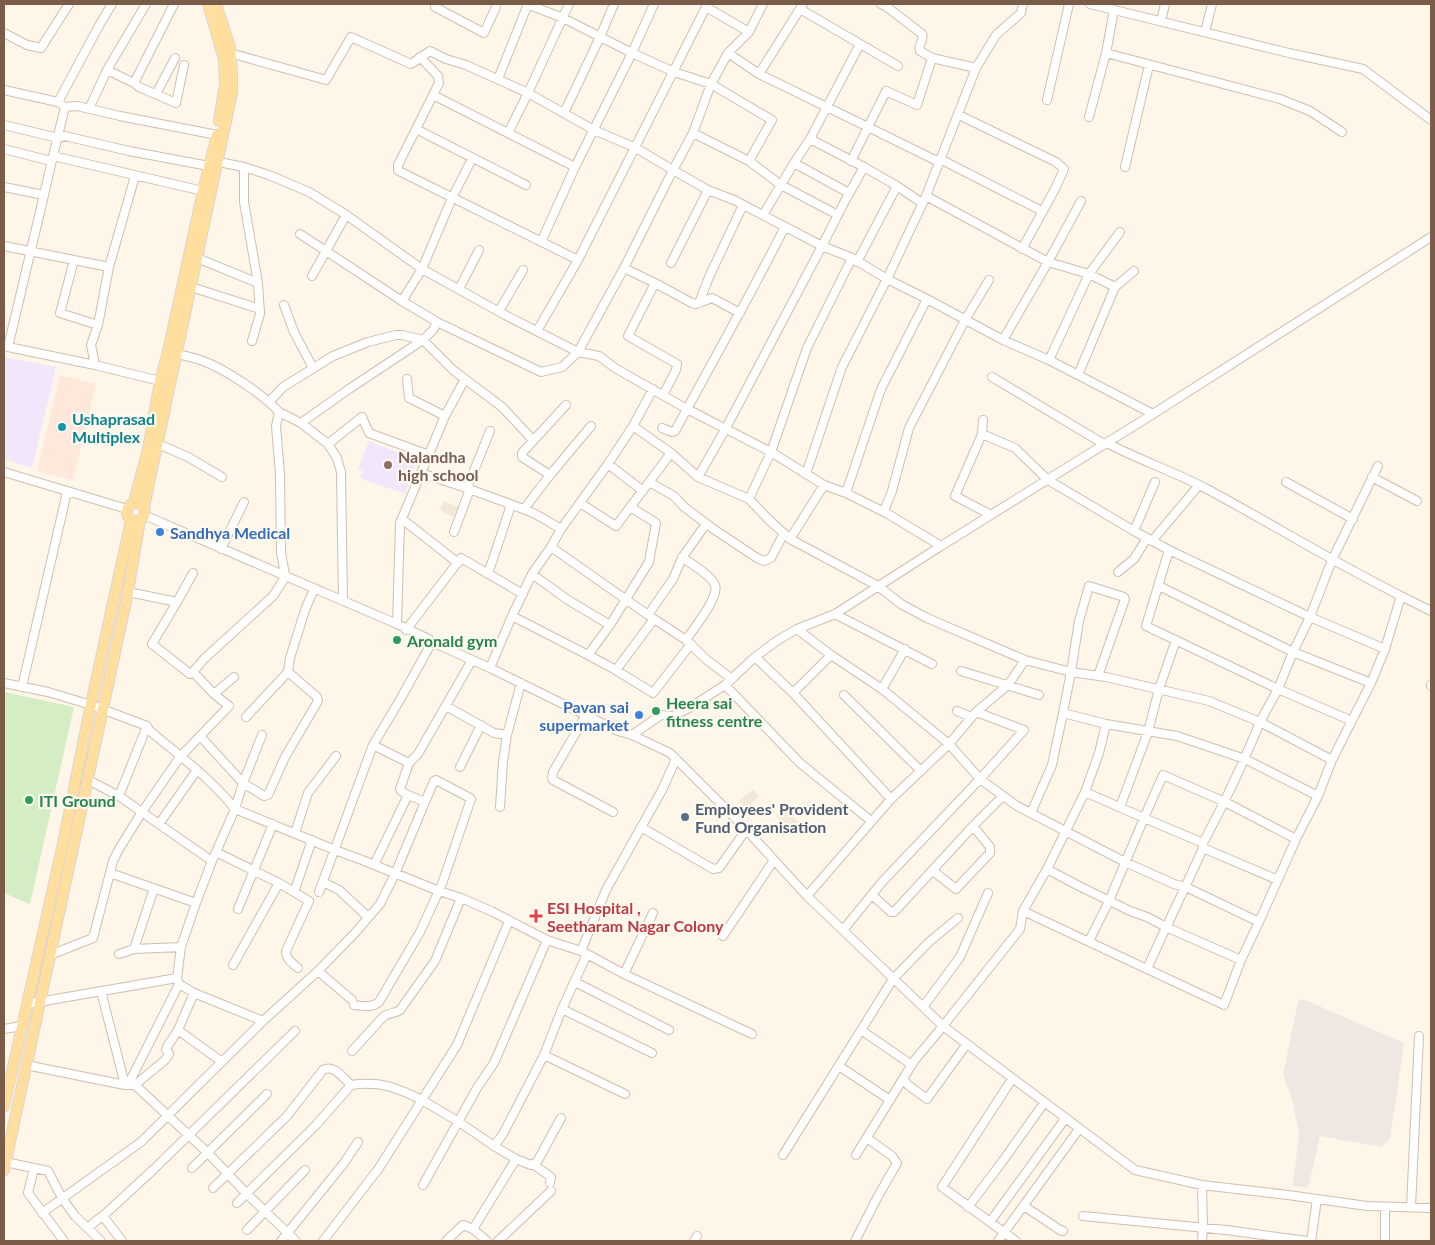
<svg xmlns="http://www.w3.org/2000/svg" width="1435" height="1245" viewBox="0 0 1435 1245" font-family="Lato,sans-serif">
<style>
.residential{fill:#f6e8d6}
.commercial{fill:#ffe7dc}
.industrial{fill:#efe8e2}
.education{fill:#f3e5fb}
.green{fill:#d4edc5}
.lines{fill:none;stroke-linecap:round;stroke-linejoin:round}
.minor-casing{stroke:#d2beac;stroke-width:10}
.major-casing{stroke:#ddd5d0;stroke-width:12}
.minor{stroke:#fff;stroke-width:8}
.major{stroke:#ffde9e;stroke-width:10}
.culture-dot{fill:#0f9aa8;stroke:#fffaf0;stroke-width:2}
.education-dot{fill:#8d6e63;stroke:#fffaf0;stroke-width:2}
.shop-dot{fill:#3f7fe0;stroke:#fffaf0;stroke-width:2}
.leisure-dot{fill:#2e9e5b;stroke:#fffaf0;stroke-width:2}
.service-dot{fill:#5c6f8a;stroke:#fffaf0;stroke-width:2}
.health-dot{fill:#e0444e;stroke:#fffaf0;stroke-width:2}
.labels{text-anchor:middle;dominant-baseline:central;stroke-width:4.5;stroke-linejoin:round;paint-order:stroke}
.culture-label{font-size:16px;font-weight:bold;fill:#0d838f;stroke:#fffaf0;text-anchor:start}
.education-label{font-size:16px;font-weight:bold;fill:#785e54;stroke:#fffaf0;text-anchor:start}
.shop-label{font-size:16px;font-weight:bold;fill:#366cbe;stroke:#fffaf0;text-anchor:start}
.leisure-label{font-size:16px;font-weight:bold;fill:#27864d;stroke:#fffaf0;text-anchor:start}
.service-label{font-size:16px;font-weight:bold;fill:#4e5e75;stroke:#fffaf0;text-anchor:start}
.health-label{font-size:16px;font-weight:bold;fill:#be3a42;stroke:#fffaf0;text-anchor:start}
</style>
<rect width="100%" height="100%" fill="#fef6e8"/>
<path class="residential" d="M444 501 459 507 453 517 440 510Z
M753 789 759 796 746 809 739 801Z
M784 807 798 822 789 830 776 816Z"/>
<path class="commercial" d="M60 375 96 384 73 480 37 471Z"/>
<path class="industrial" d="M1303 999 1404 1043 1390 1139 1381 1147 1320 1136 1308 1188 1293 1186 1299 1134 1292 1099 1283 1075 1298 1002Z"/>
<path class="education" d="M4 357 56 367 32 468 4 459Z
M369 441 417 460 405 494 360 478 363 470 358 469Z"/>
<path class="green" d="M4 692 74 707 30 904 4 893Z"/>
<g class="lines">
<g class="minor-casing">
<path id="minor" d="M437 4 435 7 484 33 496 7
M527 4 563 18 632 53 674 72 711 84 728 53 749 32 763 4
M881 4 887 7 922 34C925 40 917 45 920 51L932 58
M1090 4 1289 53 1363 69 1431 120
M706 7 749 32
M800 9 898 66
M1161 21 1165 4
M1205 32 1212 4
M4 33 27 45 41 48 69 4
M230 53 326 80 351 37 411 64 430 51 446 59 466 65 528 93 508 133
M728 53 759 74 803 4
M1106 53 1280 99 1310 111 1342 132
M420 57 438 76 439 83 398 165V170L399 171 578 260
M107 70 134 83 174 4
M759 74 868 127 886 91 917 105 932 58 976 68
M498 79 528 4
M134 83 139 87 176 103 184 65
M711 84 772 120 749 161 693 133Z
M4 90 58 102 65 107 77 106 120 116 217 135
M156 94 175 58
M433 95 575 167 632 53 654 4
M1047 100 1069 4
M58 102 100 24 112 4
M89 109 107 70 146 4
M564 113 600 37 614 4
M959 115 1056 162 1064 169 1055 189 1022 249
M1089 117 1106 53 1114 10
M4 125 58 138 65 136 129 151 214 167
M416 129 526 185
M693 133 673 170 708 190 734 200 822 246 846 199 864 167 810 139
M4 149 51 161
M53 156 65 107
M472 159 452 198 422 269 402 301 437 322 541 372 562 367 578 352 624 268 673 170 636 148 594 130 528 93 569 4
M940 159 1042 211
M214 161 244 167 269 175 309 192 345 214 422 269 505 315 578 352 599 356 615 368 687 409 771 452 824 485 846 493
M749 161 781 185 838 215
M851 161 868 127 939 162
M794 163 810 139 860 44
M864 167 897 186 922 203
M1125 167 1149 65
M4 187 44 195 53 156 203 191
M926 196 1048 262 1003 340 1049 360
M1081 201 1048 262 1089 274 1115 287
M763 215 794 163 849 193
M300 234 402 301
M541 242 575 167
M4 246 109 267
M197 258 258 283 244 202V167
M74 260 60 313 98 325
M857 262 897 186
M671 263 708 190
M624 268 655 283 692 303 696 304 712 298 740 313
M1134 271 1115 287 1078 375 1153 414
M312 276 346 215
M655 283 628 336 677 364 676 370 663 395
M191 287 260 309
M459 289 479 250
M699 303 709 277 743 205
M284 305 294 332 313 368
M499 311 523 270
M537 331 578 260 706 7V4
M252 341 260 314 258 283
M4 346 8 347 44 195
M8 347 95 365 160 381
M177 354C185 356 195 358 203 361 225 369 264 395 279 412L276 426 280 474 281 552 285 575 284 579 273 596 204 659 193 672 190 674 152 644 177 602
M95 365 91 345 98 325 109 267 135 176
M1078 375 1049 360 1089 274 1120 232
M992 377 1104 444
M269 402 283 387 333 356 368 342 396 335H402L423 340 453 370 502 407 533 440
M279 412 301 423 349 389 423 340 433 330 437 322
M445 416 465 379
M983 420 982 434 955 496 991 515
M301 423 328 444 362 417 369 433 429 455
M633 426 671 453 698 477 749 499 767 518 790 539 878 586 901 604 927 618 1025 660 1071 672 1079 621 1089 586 1124 597 1125 599 1098 676
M662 428 672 432 675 431 752 290 785 227
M982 434 1015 448 1048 480 1134 531 1169 550
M158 444 188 457 222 477
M328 444 337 458 341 472 343 601
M608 464 643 491
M4 472 127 509
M421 473C456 484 490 496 523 509 536 513 549 522 561 529
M806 474 842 367 887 279 926 196 976 68 996 35 1021 13 1023 4
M550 475 591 426
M698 477 726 428 822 246 852 258 887 279 927 299
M1372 477 1417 501
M649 482 674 496 683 506 712 528 757 558 764 561 771 558 784 533
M1286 482 1353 519
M467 488 490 431
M749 499 771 452 807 348 852 258
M580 503 616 526 671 453
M524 509 550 475 522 457V453L566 405
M884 511 892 491 909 428 965 320 989 280
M144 515 397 624 429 639 432 642 490 668 618 731 632 735 670 753 740 823 807 896 943 1026 1135 1170 1202 1185 1288 1195 1367 1206 1431 1208
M402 519 458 563
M1134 531 1155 482
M454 532 470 489
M790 539 824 485
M1152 541 1199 485
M941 546 1153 414 1431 237
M551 547 648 615 686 640 707 660 732 679
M221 549 244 502
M682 557C691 564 711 575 715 585 720 597 693 629 686 640
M1118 572 1134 559 1147 538
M488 574 511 505
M532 574 568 600 610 625
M1159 586 1293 652 1371 683
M128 592 177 602 193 573
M1401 596 1431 611
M835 614 932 664
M648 615 673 579 682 558 706 524
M512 616 588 655 610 625 649 562 656 523 632 508
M397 624 400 523 445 416 409 398 407 379
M797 629 831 655 882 689 949 744 980 779 1017 806 1125 862 1174 884 1186 887 1259 922 1296 839 1318 796 1332 760 1371 683 1385 649 1401 596C1335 563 1272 524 1207 489 1175 472 1139 460 1107 443
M406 630 461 558 523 594
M588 655 614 669 653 693 691 644
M755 657 793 693 891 799
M490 668 512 616 532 574 551 547 561 529 608 464 633 426 653 389
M616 670 654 619
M961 671 1039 695
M4 683 48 692 91 705 147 726 119 796 88 780
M725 685 800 763 871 821
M1431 686V685
M22 687 67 492
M882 689 905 649
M793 693 831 655
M214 694 234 677
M844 695 921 771
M446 706 494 733 507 735
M957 711 971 717
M586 715 553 772 552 778 553 780 613 812
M246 717 288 672 290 658 305 610 314 589
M1352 721 1278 689 1146 626 1169 550 1310 617 1385 649
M1106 724 1177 736 1245 759 1318 796
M147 726 149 730C178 755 211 778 235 809L335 850 362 860 439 891 461 898
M632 735 661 715 673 716 689 708 725 685 755 657 778 640 797 629 835 614 941 546 888 514 846 493 881 389 927 299 1003 340
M200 736 243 783 264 796 268 795 285 757 318 701 317 697 288 672
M373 745 409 763
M1332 760 1260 722 1278 689 1293 652 1310 617 1332 560 1378 466
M460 767 481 725
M1085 792 1144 818 1163 775 1225 802 1296 839
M119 796 183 841 212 861
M500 807 503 761 507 735 521 683
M1120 807 1148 732 1159 689 1176 640
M1031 813 1052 765 1063 713
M159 824 197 770
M641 827 713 869 719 868 746 830
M295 833 308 793 336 756
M216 852 279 883 233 965
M374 865 408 795 401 791 400 789 409 763 418 754 472 660
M1047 869 1077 885 1130 911 1147 917 1166 927 1241 960 1259 922
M933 871 956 889 988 855 990 853V847L973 826
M110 873 113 861 119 849 142 812 180 757 229 706 214 694 193 672
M323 882 339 890 368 917
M279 883 309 901 286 951C286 959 291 962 298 968
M294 892 312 840
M319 892 373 745 401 698 432 642
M872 895 891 912H894L896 910 973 826 1003 796
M807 896 891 799 949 744 976 712 1008 685 1025 660
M238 909 273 824
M1023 911 1224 1005 1241 960
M509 921 457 1045 422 1100 459 1122 494 1146 503 1134 544 1055 562 1009 587 954 581 951
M843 930 883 881 980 779 1024 730 976 712
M723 936 774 860
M1089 941 1109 901 1144 818 1203 843
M134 949 154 888
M119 954 134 949 181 947
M587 954 624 974 752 1034
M50 955 93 938 110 873 196 903
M1147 969C1165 928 1185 889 1203 848
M318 971 352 1000
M624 974 653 913
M575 982 669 1030
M179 984 194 993 263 1021
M101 991 125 1085
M27 1004 177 978 181 947 196 903 212 861 235 809 243 783 262 735
M354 1005C363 1006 372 1008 379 1002L420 932 442 884 471 799 470 798 436 780 434 781 425 802
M923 1007 960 957 988 893
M562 1009 652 1053
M4 1029 22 1026
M178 1030 222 1062
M861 1030 912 1065
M352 1051 383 1017C389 1012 395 1014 400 1010L435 961 461 898 491 911 547 940 581 951 606 890 662 790 676 759
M544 1055 625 1094
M26 1065 125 1085H135L208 1153 246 1193 296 1241
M839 1066 890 1100
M903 1079 908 1085 927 1099 966 1045
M1012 1079 942 1187 1016 1241
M128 1085 179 984 177 978
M135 1085 165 1060 169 1054 166 1050 167 1047 178 1030 194 993
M783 1155 893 979 929 942 958 918
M856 1155 914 1061 943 1026 1020 929 1023 911 1047 869 1085 792 1099 753 1106 724 1063 713 1071 672 1106 677 1209 701 1260 722C1243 764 1224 804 1203 843V848L1278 880
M516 1159 531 1165 537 1162 561 1118
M5 1162 48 1171 62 1198 75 1216 100 1240
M534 1165 551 1177 550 1183
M34 1168 28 1193 64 1241
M192 1168 267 1094
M423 1185 477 1088 494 1063 547 940
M1202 1185 1203 1228 1202 1241
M213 1188 287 1116 323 1070C334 1064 343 1078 351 1085
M237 1203 316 1125 351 1085C380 1081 396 1087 422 1100L379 1168 323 1241
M1024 1206 1060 1230 1063 1231
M968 1207 1002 1162 1044 1103
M1411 1207 1419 1036
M42 1213 141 1142 263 1021 318 971 354 934 380 904 395 874 425 802 408 795
M103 1216 122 1241
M1083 1216 1226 1230 1307 1241
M990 1222 1065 1119
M88 1228 97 1220 103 1216 154 1169 295 1031
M473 1229 487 1241
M247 1230 305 1170
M281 1241 344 1163 358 1142
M446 1241 463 1225 473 1229 516 1159 494 1146
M498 1241 551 1191
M694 1241 697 1236
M855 1241 877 1198 897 1163 892 1156 867 1138
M998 1241 1079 1129
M1311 1241 1317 1199
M1385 1241V1207"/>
</g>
<g class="major-casing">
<path id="major" d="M208 4 224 59 225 84 219 121
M134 502 148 449 160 381 168 351 203 191 217 135
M127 512a9 9 0 1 1 18 0a9 9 0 1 1-18 0Z
M144 507 232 93V72L230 47 216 4
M4 1107 62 848 91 704 131 520
M4 1170 128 592 140 520"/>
</g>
<use href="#minor" class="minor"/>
<use href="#major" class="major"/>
</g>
<circle class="culture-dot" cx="62" cy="427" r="5"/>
<circle class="education-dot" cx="388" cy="465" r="5"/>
<g class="shop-dot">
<circle cx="160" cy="532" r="5"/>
<circle cx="639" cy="715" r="5"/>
</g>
<g class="leisure-dot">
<circle cx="397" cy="640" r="5"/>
<circle cx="656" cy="711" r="5"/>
<circle cx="29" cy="800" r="5"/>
</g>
<circle class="service-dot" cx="685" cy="817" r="5"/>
<path class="health-dot" d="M533.5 908.5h5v5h5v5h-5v5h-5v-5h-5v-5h5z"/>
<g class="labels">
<g class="culture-label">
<text x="72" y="418">Ushaprasad<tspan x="72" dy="18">Multiplex</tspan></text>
</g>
<g class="education-label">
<text x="398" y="456">Nalandha<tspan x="398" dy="18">high school</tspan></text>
</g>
<g class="shop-label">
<text x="170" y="532">Sandhya Medical</text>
<text x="629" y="706" text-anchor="end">Pavan sai<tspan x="629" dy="18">supermarket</tspan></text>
</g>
<g class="leisure-label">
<text x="407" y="640">Aronald gym</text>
<text x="666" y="702">Heera sai<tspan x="666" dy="18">fitness centre</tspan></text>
<text x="39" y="800">ITI Ground</text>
</g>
<g class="service-label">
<text x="695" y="808">Employees' Provident<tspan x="695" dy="18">Fund Organisation</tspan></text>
</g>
<g class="health-label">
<text x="547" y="907">ESI Hospital ,<tspan x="547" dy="18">Seetharam Nagar Colony</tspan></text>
</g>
</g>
<rect width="1435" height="1245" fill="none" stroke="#7b5c49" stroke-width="10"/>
</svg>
